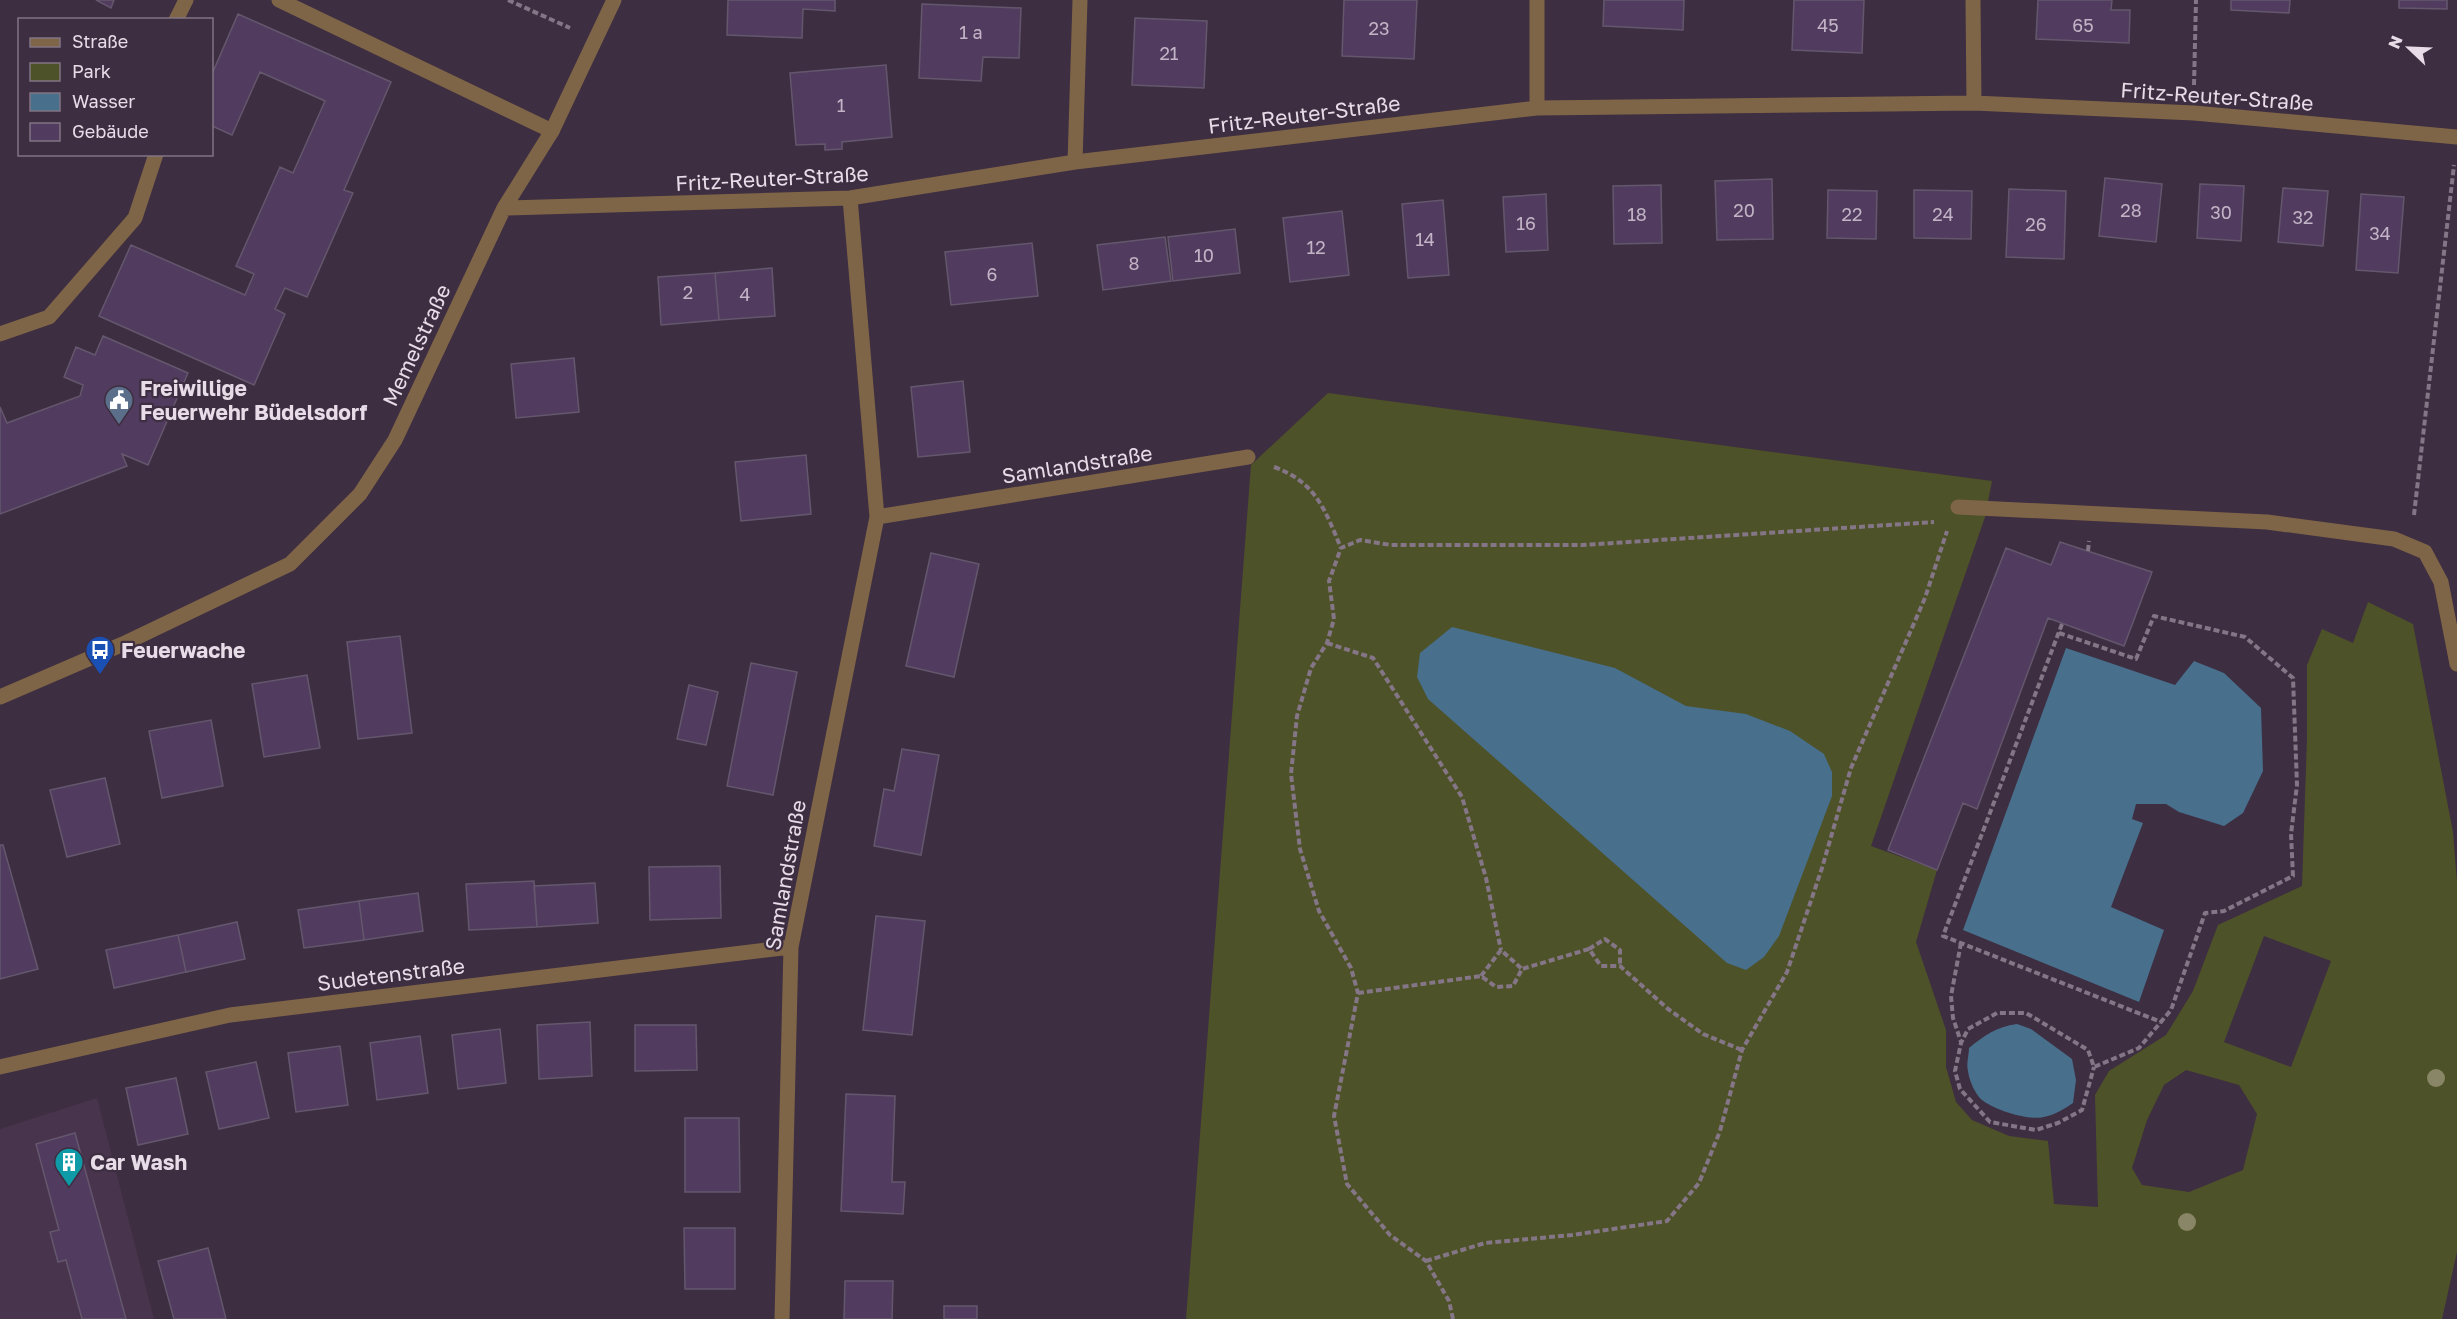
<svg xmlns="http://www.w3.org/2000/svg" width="2457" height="1319" viewBox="0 0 2457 1319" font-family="'Golos Text',sans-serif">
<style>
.built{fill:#49344d}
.green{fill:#4e5228;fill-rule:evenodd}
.water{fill:#486f8b}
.building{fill:#513c5f;stroke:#64576d;stroke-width:1.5}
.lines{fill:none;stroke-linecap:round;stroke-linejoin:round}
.path{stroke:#847686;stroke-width:4;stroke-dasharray:6 3;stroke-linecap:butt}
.lane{stroke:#7f6547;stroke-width:15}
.street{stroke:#7f6547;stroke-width:15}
.tree{fill:#898668}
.labels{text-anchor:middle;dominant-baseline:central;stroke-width:4.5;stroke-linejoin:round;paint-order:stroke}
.number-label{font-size:18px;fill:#c2b4c6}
.street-label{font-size:21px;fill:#e7dce8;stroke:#3e2e41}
.poi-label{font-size:21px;font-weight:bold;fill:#e7dce8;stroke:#3e2e41;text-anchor:start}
</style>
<rect width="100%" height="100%" fill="#3e2e41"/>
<path class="built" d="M97 1098 154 1319H0V1129Z"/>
<path class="green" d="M1328 393 1992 481 1985 517 1871 846 1937 870 1916 942 1946 1030V1067L1956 1102 1972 1120 2009 1136 2048 1141 2054 1204 2098 1207 2095 1095 2109 1071 2166 1035 2193 991 2218 925 2302 886 2307 738V665L2322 629 2353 643 2368 602 2413 624 2453 832 2457 882V1252L2442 1319H1186L1251 465ZM2264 936 2331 961 2291 1067 2224 1042ZM2186 1070 2239 1085 2257 1114 2243 1170 2189 1192 2142 1185 2132 1168 2147 1120 2164 1085Z"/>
<path class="water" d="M1452 627 1615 668 1686 706 1746 714 1790 731 1824 754 1832 772V796L1779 936 1764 957 1746 970 1727 963 1428 699 1417 677 1420 653Z
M2066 648 2175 685 2194 661 2224 673 2261 708 2263 771 2243 813 2224 826 2179 812 2166 804H2136L2132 819 2143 823 2111 907 2164 930 2139 1002 1963 930Z
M2017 1024 2031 1029 2072 1059 2076 1080 2073 1103C2064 1109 2055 1115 2044 1117 2029 1121 1994 1110 1982 1100 1975 1094 1969 1080 1968 1071 1966 1064 1969 1055 1969 1048 1985 1035 1996 1027 2017 1024Z"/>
<path class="building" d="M96 0H114L111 8Z
M728 0H835V11L803 9 802 38 727 35Z
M1344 0H1417L1414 59 1342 56Z
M1604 0H1684L1683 30 1603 26Z
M1794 0H1864L1862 53 1792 50Z
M2038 0H2112L2111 10H2130L2129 43 2036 39Z
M2231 0H2290L2289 13 2231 10Z
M2399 0H2447V9L2399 8Z
M922 4 1021 8 1019 58 983 57 981 81 919 78Z
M238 14 391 82 344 190 353 193 307 297 285 288 275 309 285 314 254 385 99 316 131 245 245 295 254 274 236 266 280 167 293 173 325 101 260 72 232 135 212 126V74Z
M1135 18 1207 21 1204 88 1132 85Z
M886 65 892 137 842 142V149L825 150V144L796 145 790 73Z
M2105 178 2162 184 2156 242 2099 236Z
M1772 179 1773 239 1717 240 1715 181Z
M2200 184 2244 186 2241 241 2197 238Z
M1661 185 1662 243 1614 244 1613 186Z
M2283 188 2328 191 2323 246 2278 242Z
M2009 189 2066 191 2064 259 2006 257Z
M1828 190 1877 191 1876 239 1827 238Z
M1914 190 1972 191 1971 239 1914 238Z
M1546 194 1548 250 1506 252 1503 197Z
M2361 194 2404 197 2398 273 2356 270Z
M1443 200 1449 275 1408 278 1402 204Z
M1342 211 1349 275 1290 282 1283 218Z
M1235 229 1240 273 1173 281 1168 237Z
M1165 237 1171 281 1103 290 1097 245Z
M1032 243 1038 296 951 305 945 252Z
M772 268 775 316 719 320 715 273Z
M715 273 719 320 661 325 658 277Z
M103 336 188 373 148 465 122 454 127 466 0 514V407L7 423 80 396 83 385 64 377 76 347 95 355Z
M574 358 579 412 516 418 511 364Z
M963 381 970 452 918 457 911 387Z
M806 455 811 514 741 521 735 462Z
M2060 542 2152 572 2124 646 2048 618 1977 809 1963 803 1937 870 1888 850 2006 548 2051 565Z
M931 553 979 564 954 677 906 666Z
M400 636 412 733 358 739 347 642Z
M751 663 797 672 773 795 727 786Z
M307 675 320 748 264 757 252 684Z
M689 685 718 692 706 745 677 739Z
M211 720 223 786 162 798 149 731Z
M902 749 939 755 921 855 874 846 884 789 894 791Z
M105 778 120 844 67 857 50 790Z
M0 845H3L38 969 0 979Z
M720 866 721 918 650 920 649 867Z
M534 881 537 927 469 930 466 884Z
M595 883 598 923 537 927 534 886Z
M418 893 423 931 364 940 359 901Z
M359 901 364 940 304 948 298 910Z
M876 916 925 921 912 1035 863 1030Z
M237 922 245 959 186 972 178 935Z
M178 935 186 972 114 988 106 950Z
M590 1022 592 1076 539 1079 537 1025Z
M635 1025H696L697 1070 635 1071Z
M500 1029 506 1083 458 1089 452 1035Z
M420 1036 428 1093 377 1100 370 1043Z
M340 1046 348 1105 296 1112 288 1053Z
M256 1062 269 1118 219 1129 206 1072Z
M176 1078 188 1134 138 1145 126 1088Z
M846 1094 895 1096 892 1182H905L903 1214 841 1211Z
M685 1118H739L740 1192H685Z
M75 1133 126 1319H82L66 1260 58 1262 50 1232 59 1230 36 1144Z
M684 1228H735V1289H685Z
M208 1248 226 1319H174L158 1261Z
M845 1281H893L892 1319H844Z
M944 1306H977V1319H944Z"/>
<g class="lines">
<path class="path" d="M508 0 570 28
M2194 85 2196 0
M1274 467C1316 482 1325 510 1341 548
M2414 515 2454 165
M2088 551 2089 541
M2062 624 1943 936 2161 1022
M2059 633 2136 659 2154 616 2245 637 2293 678 2297 785 2291 834 2293 876 2224 911 2205 913 2171 1010 2139 1048 2094 1067 2088 1050 2026 1013H1997L1968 1029 1961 1043 1955 1071 1960 1089 1990 1122 2036 1130 2058 1123 2082 1110 2094 1067
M1327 643 1373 658 1462 797 1486 878 1501 950
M1961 943 1951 996 1953 1018 1961 1042
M1589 949 1605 939 1620 950V966
M1481 976 1501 950 1522 969
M1358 993 1481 976 1496 987 1513 986 1522 969 1589 949 1601 966H1620L1668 1009 1703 1034 1742 1050
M1426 1261 1485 1243 1572 1235 1667 1221 1699 1183 1720 1131 1742 1050 1787 972 1822 868 1851 768 1925 598 1947 531
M1453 1319 1449 1301 1426 1261 1390 1235 1347 1184 1334 1116 1358 993 1351 968 1319 911 1300 849 1291 774 1297 716 1311 668 1327 643 1334 619 1329 581 1341 548 1360 540 1391 545H1583L1934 522"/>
<path class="lane" d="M279 0 552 131
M176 20 186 0
M0 334 49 317 135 218 156 154
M1958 507 2267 522 2394 539 2425 552 2441 582 2457 664"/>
<path class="street" d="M1537 0V108
M1973 0 1974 103
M1075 162 1080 0
M504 208 850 198 1075 162 1537 108 1974 103 2194 113 2457 137
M877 517 1248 457
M0 697 123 644 290 564 360 494 395 440 504 208 552 131 614 0
M0 1067 230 1015 791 947
M782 1319 791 947 877 517 850 198"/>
</g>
<g class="tree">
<circle cx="2436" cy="1078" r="9"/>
<circle cx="2187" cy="1222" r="9"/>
</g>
<defs>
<g id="civic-pin" transform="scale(1.5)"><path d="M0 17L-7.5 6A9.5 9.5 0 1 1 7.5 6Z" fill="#5c6f8a" stroke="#3e2e41"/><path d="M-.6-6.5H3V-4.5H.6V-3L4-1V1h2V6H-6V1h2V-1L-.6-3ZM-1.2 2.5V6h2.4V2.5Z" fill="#fff"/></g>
<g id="bus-pin" transform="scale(1.5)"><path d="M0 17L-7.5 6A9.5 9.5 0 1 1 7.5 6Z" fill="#1a4fb4" stroke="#3e2e41"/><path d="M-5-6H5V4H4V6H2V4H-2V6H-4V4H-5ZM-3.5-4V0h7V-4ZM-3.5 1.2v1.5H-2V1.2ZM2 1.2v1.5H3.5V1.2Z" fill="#fff"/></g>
<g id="building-pin" transform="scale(1.5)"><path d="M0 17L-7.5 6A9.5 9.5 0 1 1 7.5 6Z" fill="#0f9aa8" stroke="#3e2e41"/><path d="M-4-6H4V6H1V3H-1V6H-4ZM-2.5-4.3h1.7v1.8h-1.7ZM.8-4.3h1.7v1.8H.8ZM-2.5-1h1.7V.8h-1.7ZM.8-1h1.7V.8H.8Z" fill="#fff"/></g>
</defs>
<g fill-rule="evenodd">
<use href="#civic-pin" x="119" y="400"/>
<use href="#bus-pin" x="100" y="650"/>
<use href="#building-pin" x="69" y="1162"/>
</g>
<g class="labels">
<g class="number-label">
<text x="1828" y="25">45</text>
<text x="2083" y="25">65</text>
<text x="1379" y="28">23</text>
<text x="971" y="32">1 a</text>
<text x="1169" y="53">21</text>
<text x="841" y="105">1</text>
<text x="1744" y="210">20</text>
<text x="2131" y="210">28</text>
<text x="2221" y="212">30</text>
<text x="1637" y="214">18</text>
<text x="1852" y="214">22</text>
<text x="1943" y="214">24</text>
<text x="2303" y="217">32</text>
<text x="1526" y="223">16</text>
<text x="2036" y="224">26</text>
<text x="2380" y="233">34</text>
<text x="1425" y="239">14</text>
<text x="1316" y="247">12</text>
<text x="1204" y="255">10</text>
<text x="1134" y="263">8</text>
<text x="992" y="274">6</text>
<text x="688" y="292">2</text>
<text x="745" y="294">4</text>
</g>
<g class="street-label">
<text transform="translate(2217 96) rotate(4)">Fritz-Reuter-Straße</text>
<text transform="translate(1304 114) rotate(-7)">Fritz-Reuter-Straße</text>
<text transform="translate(772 178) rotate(-3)">Fritz-Reuter-Straße</text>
<text transform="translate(416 345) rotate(-65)">Memelstraße</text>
<text transform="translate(1077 464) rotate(-9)">Samlandstraße</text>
<text transform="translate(785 875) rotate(-80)">Samlandstraße</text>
<text transform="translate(391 974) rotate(-7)">Sudetenstraße</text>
</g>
<g class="poi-label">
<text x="140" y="388">Freiwillige<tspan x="140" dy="24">Feuerwehr Büdelsdorf</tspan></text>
<text x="121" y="650">Feuerwache</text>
<text x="90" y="1162">Car Wash</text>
</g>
</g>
<rect x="18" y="18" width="195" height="138" fill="#3e2e41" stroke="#827484" stroke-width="1.5"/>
<rect x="30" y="38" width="30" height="9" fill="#7f6547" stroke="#827484" stroke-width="1.5"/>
<text x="72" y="48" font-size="18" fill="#e7dce8">Straße</text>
<rect x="30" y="63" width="30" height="18" fill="#4e5228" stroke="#827484" stroke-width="1.5"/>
<text x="72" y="78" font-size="18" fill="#e7dce8">Park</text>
<rect x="30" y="93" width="30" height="18" fill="#486f8b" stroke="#827484" stroke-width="1.5"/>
<text x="72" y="108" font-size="18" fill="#e7dce8">Wasser</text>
<rect x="30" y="123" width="30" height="18" fill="#513c5f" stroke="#827484" stroke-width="1.5"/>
<text x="72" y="138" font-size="18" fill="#e7dce8">Gebäude</text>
<g transform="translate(2409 48) rotate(293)" stroke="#3e2e41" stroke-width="4.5" paint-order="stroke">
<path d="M0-4.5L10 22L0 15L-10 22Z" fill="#e7dce8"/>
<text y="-9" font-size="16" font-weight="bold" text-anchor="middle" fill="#e7dce8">N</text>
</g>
</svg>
